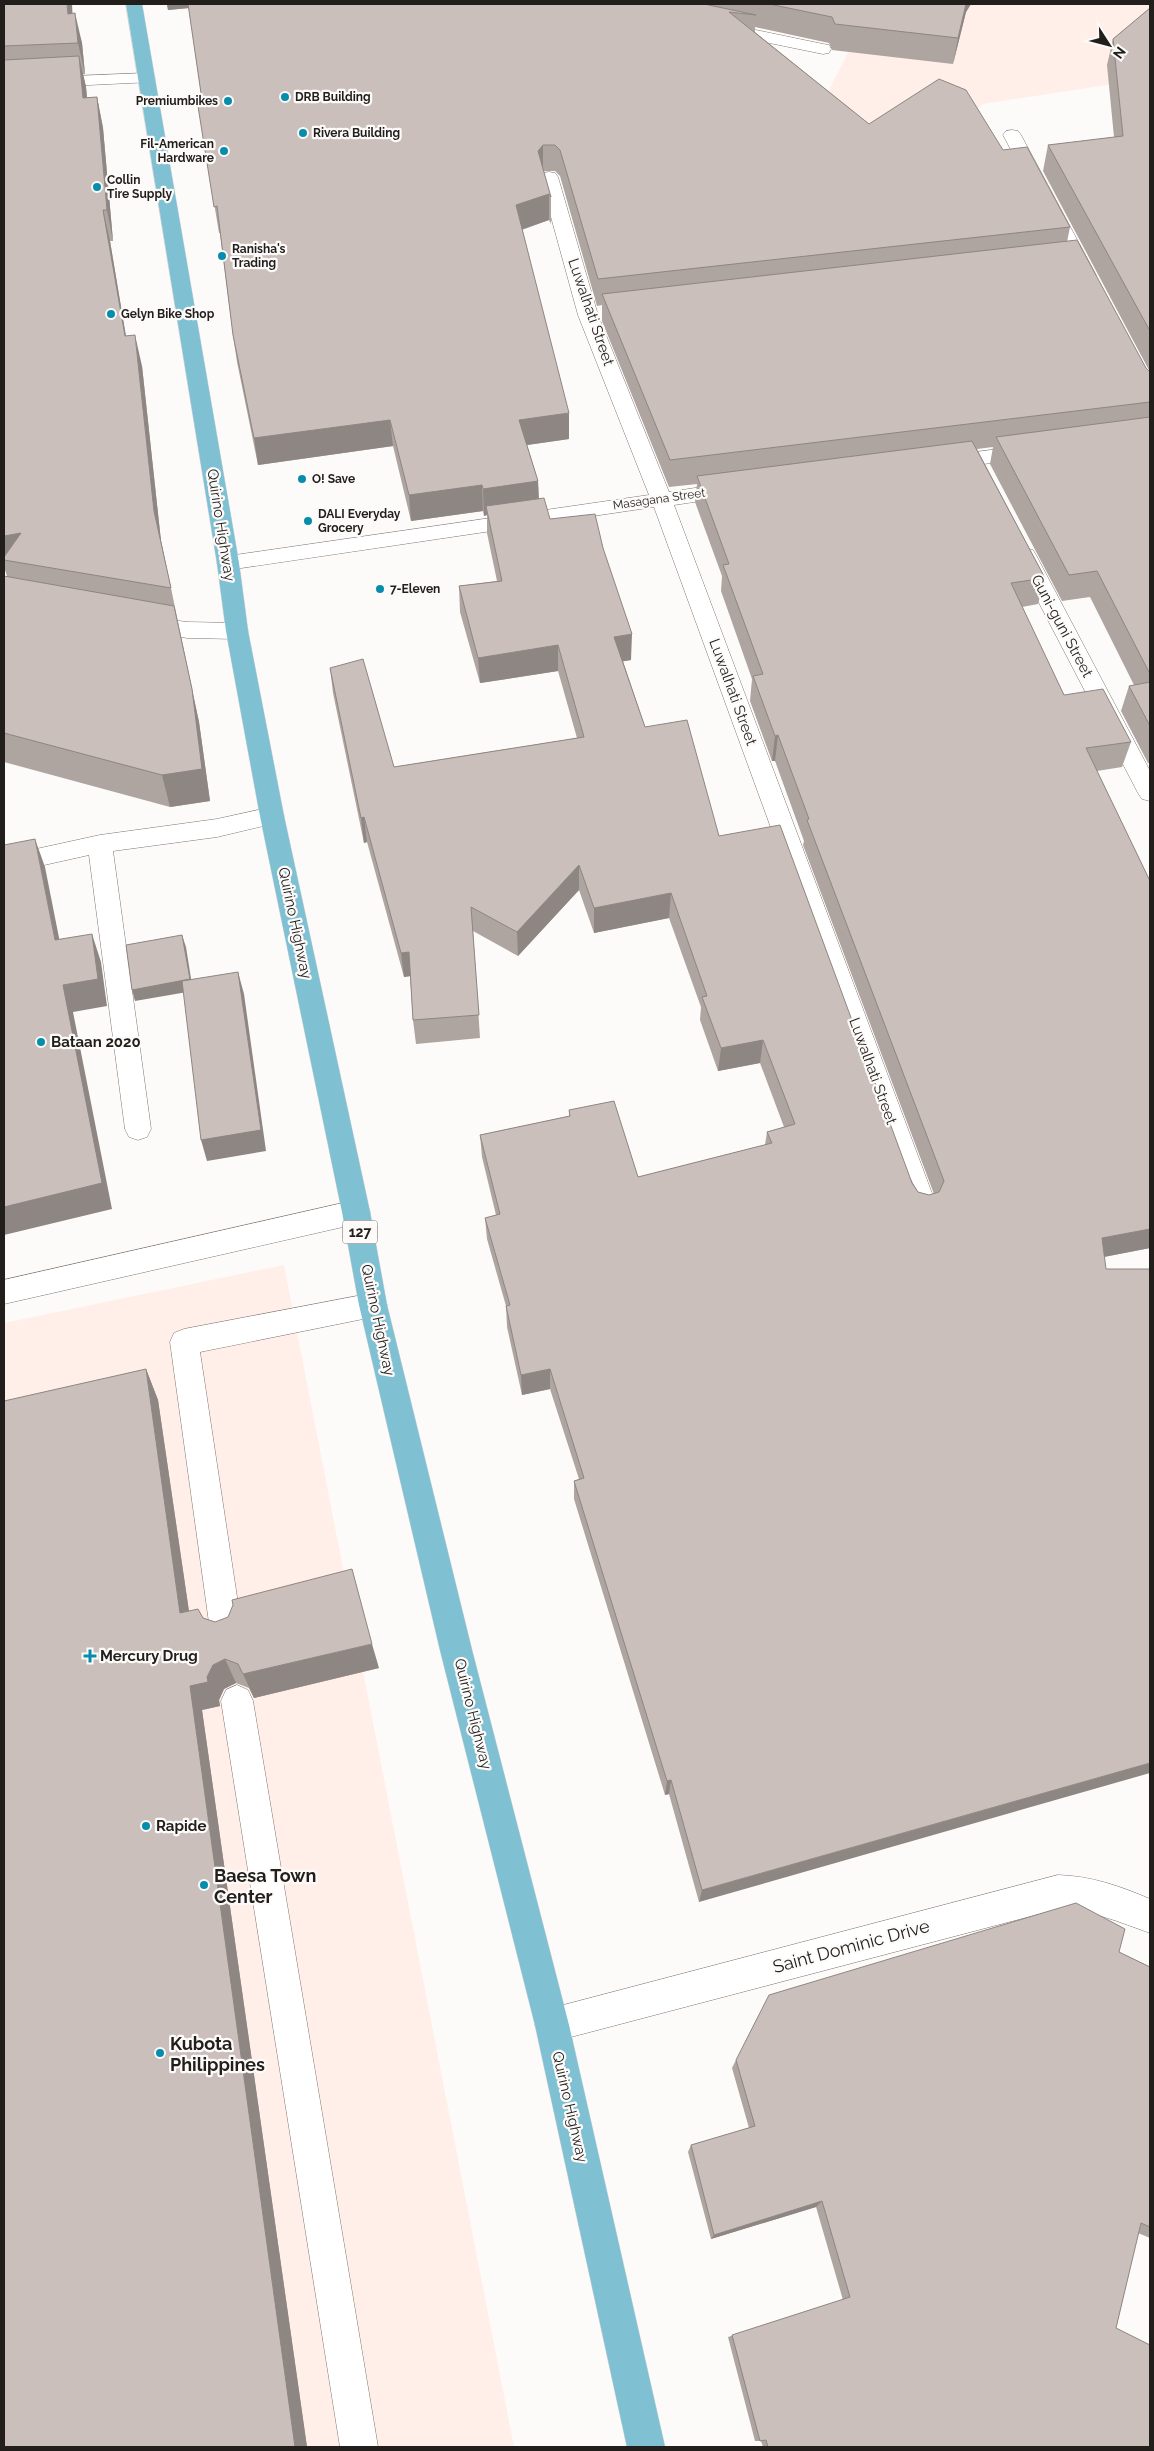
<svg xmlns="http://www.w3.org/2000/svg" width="1154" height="2451" viewBox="0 0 1154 2451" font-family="Raleway,sans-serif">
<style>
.built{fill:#ffefe8}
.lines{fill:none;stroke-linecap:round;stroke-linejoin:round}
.service-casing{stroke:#807671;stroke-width:1}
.minor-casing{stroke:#807671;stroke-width:1}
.primary-casing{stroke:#d7d6d6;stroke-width:1}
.service{fill:#fff;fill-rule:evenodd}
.minor{fill:#fff;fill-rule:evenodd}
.primary{fill:#7fc1d3;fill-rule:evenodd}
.wall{fill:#aea4a0;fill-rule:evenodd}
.shaded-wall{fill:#8d8682}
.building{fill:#cabfba;stroke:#8d8682}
.poi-dot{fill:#078dac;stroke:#fdfbfa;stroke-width:2}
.labels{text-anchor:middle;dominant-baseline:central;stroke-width:4.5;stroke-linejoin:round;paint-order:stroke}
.far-poi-label{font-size:12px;font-weight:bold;fill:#221e1c;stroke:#fdfbfa;text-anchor:start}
.far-street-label{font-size:12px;fill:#221e1c;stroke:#fdfbfa}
.shield{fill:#fdfbfa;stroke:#64605f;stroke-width:1}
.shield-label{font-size:14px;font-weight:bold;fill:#221e1c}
.street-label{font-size:15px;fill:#221e1c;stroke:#fdfbfa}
.poi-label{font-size:15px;font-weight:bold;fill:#221e1c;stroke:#fdfbfa;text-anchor:start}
.near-poi-label{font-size:18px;font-weight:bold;fill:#221e1c;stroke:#fdfbfa;text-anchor:start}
.near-street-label{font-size:18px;fill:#221e1c;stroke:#fdfbfa}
</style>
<rect width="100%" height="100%" fill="#fdfbfa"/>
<path class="built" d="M873 4H1150V49L1126 82 983 104 917 163 828 92Z
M284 1265 514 2447H4V1323Z"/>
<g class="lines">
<g class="service-casing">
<path id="service" d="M272 807 280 810 284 816 280 822 217 837 113 851 151 1129 147 1137 138 1140 129 1137 125 1129 89 855 4 874V856L100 835 217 819Z
M356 1200 366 1204 370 1212 366 1220 356 1224 4 1304V1280Z
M373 1293 383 1296 387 1305 383 1314 373 1317 200 1352 242 1630 237 1641 226 1645 215 1641 210 1630 170 1342 174 1333 184 1329Z
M237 1685 248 1690 253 1701 378 2447H340L221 1701 226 1690Z"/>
</g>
<g class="minor-casing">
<path id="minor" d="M722 23 823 44 829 45 831 49 829 53 823 54 716 32 714 28 716 24Z
M146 73 152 74 155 78 152 82 4 89V79Z
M1012 130 1018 131 1021 135 1096 275 1094 279H1080L1078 275 1003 135 1006 131Z
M549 172 555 173 558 177 598 315 669 492 734 482 741 484 744 489 741 494 734 496 674 505 936 1204 932 1212 922 1215 912 1212 908 1204 654 507 228 570 220 568 217 563 220 558 228 556 649 495 578 315 540 177 543 173Z
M1029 445 1036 446 1039 451 1036 456 945 470 938 468 935 463 938 458 945 456Z
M1025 548 1033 550 1036 555 1150 771V801L1142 799 1138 793 1014 555 1017 550Z
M141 616 187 622 237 623 245 626 248 631 245 636 237 639 187 638 133 628 130 623 133 618Z
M1058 1875C1091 1876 1120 1886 1150 1899V1933C1119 1922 1092 1910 1058 1909L552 2042 540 2037 535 2025 540 2013 552 2008Z"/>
</g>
<g class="primary-casing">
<path id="primary" d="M126 4H142L239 563 248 631 284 816 370 1212 387 1305 472 1650 569 2025 665 2447H627L535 2025 440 1650 359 1305 342 1212 260 816 226 631 217 563Z"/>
</g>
<use href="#service" class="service"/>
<use href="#minor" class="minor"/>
<use href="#primary" class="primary"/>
</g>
<path class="wall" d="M4 4 72 13 82 43 85 74H83L86 87 87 98 97 97 103 128 113 241H110L126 336 142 366 161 541 199 722 210 801 170 807 4 762V576H7L4 567Z
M167 4H971L966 12 953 64 832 50 829 43 755 27V32L869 124 1003 150 1070 227 1067 242 1146 368 1150 372V763H1148L1121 711 1129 686 1134 685 1090 597 1062 601 990 464 993 447 977 449 1045 578 1038 604 1022 607 1064 695 1131 742 1122 767 1097 771 1150 881V1248L1104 1257 699 1902 669 1794 665 1795 574 1499V1481L579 1479 550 1389 522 1395 507 1327 506 1306 487 1239 485 1218 496 1215 482 1157 480 1135 569 1116V1110L638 1177 765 1145 767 1132 784 1127 760 1063 718 1071 700 1020 701 1007 669 918 594 933 579 890 518 956 473 931 480 1038 416 1044 413 1020 410 976 404 977 367 842 364 843 333 693 330 668 394 767 577 738 558 671 480 683 460 612 459 586 497 581 487 533V515L484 516 483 511 411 521 393 446 258 465 237 362 233 335 220 233H219L197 100H202L189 8 168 10ZM543 171H555L560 176 597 306 602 305V321L669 487 697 484 695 502 722 576 721 591 752 679 750 701 772 761H775L804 841 803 845 934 1194 929 1195 918 1192 719 836 645 727 623 661 631 660 539 499 538 481 527 445 569 439 522 230 549 220 551 224V197Z
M1150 8V372L1043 171 1048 145 1114 137 1107 65 1113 39Z
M146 1369 158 1400 189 1611 203 1618 215 1622 379 1668 254 1698 249 1688 236 1683 224 1689 219 1700 220 1706 202 1710 307 2447H4Z
M1119 1952 1150 1967V2238L1138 2233 1116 2328 1150 2447H763L761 2441H755L728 2337 843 2300 816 2207 711 2239 688 2152 691 2145 749 2128 732 2068 736 2060Z"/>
<path class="shaded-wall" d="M67 4H72L74 44 68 14Z
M167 4H189V8L168 10Z
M966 4H971L966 12 953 64 958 38Z
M75 13 82 43 85 74 78 43Z
M79 56 86 87 90 129 83 98Z
M97 97 103 128 113 241 107 210Z
M543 145V171L538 151Z
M549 194V220L517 231 516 205Z
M103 210 110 241 131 367 125 336Z
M135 335 142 366 161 541 177 618 154 511Z
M569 413V439L520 446 519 420Z
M390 420 393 446 258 465 254 438Z
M538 481 539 508 486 506 487 515 484 516 483 489Z
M482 485 483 511 411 521 409 495Z
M21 533 4 560V536Z
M174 606 199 722 210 801 170 807 162 775Z
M632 634 631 660 614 663V637Z
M558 645V671L480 683 478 658Z
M778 735 775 761H772L775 736Z
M364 817 367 842 364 843 361 818Z
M35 839 45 867 65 968 55 940Z
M579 865V890L518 956 517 932Z
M671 893 669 918 594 933V908Z
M92 934 101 962 107 1006 73 1012 112 1209 4 1235V1207L63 985Z
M182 935 186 947 193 991 135 1001 132 990Z
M409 952 411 976 404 977 401 953Z
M238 972 244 994 266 1151 207 1161 201 1140Z
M763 1040 760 1063 718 1071 721 1048Z
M1150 1229V1248L1093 1259 1102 1238Z
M146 1369 158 1400 193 1639 180 1613Z
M550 1369V1389L522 1395 521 1375Z
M372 1644 379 1668 254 1698 243 1674Z
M225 1659 236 1683 224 1689 219 1700 220 1706 202 1710 307 2447H295L190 1686 213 1665Z
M1150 1763V1773L699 1902 702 1890Z
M671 1780 669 1794 665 1795 667 1781Z
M822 2201 816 2207 711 2239 714 2235Z"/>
<path class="building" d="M4 4H67L68 14 75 13 78 43 4 46Z
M188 4H704L756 15 729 12 869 124 939 79 966 90 1003 150 1027 147 1070 227 598 279 560 150 555 145H543L538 151 551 197 549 194 516 205 569 413 519 420 538 481 483 489 482 485 409 495 390 420 254 438 233 335 217 206 214 207 197 100H202Z
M769 4H966L958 38 835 24 832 17Z
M1150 8V331L1048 145 1123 136 1113 39Z
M79 56 83 98 97 97 107 210H103L125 336 135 335 154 511 171 588 4 560V557L21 533 4 536V60Z
M1077 240 1146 368 1150 372V402L670 460 602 294Z
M1150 417V674L1097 571 1069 575 996 437Z
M972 441 1045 578 1011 583 1064 695 1103 689 1131 742 1086 748 1150 881V1229L1102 1238 1106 1269H1150V1763L702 1890 671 1780 667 1781 574 1481 584 1478 550 1369 521 1375 506 1306 510 1305 485 1218 500 1214 480 1135 570 1116 569 1110 614 1101 638 1177 772 1143 767 1132 795 1124 763 1040 721 1048 702 997 707 996 671 893 594 908 579 865 517 932 471 907 479 1015 413 1020 409 952 401 953 364 817 361 818 330 668 363 659 394 767 584 737 558 645 478 658 459 586 502 581 486 506 544 498 550 519 595 514 603 548 632 634 614 637 645 727 687 720 719 836 780 825 912 1183 918 1192 929 1195 939 1192 944 1181 807 820 809 819 778 735 775 736 753 676 763 674 723 565 729 564 697 476Z
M4 576 174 606 192 689 202 769 162 775 4 733Z
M1150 682V726L1129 686Z
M35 839 55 940 92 934 98 979 63 985 102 1183 4 1207V845Z
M182 935 190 979 132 990 126 945Z
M238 972 261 1130 201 1140 182 981Z
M146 1369 180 1613 198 1609 203 1618 215 1622 228 1617 233 1605 232 1600 352 1569 372 1644 243 1674 238 1664 225 1659 213 1665 207 1677 208 1682 190 1686 295 2447H4V1401Z
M1076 1903 1125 1929 1119 1952 1150 1967V2227L1141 2223 1116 2328 1150 2345V2447H768L766 2440 760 2441 732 2335 850 2297 822 2201 714 2235 691 2145 755 2126 736 2060 769 1995Z"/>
<g class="poi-dot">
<circle cx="285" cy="97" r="5"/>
<circle cx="228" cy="101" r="5"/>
<circle cx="303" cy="133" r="5"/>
<circle cx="224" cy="151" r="5"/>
<circle cx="97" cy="187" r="5"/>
<circle cx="222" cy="256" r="5"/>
<circle cx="111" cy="314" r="5"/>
<circle cx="302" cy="479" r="5"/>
<circle cx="308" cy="521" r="5"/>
<circle cx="380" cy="589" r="5"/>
<circle cx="41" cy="1042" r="5"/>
<path d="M87.5 1648.5h5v5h5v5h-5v5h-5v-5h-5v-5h5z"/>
<circle cx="146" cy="1826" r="5"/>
<circle cx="204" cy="1885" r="5"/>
<circle cx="160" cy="2053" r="5"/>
</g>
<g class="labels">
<g class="far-poi-label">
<text x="295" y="97">DRB Building</text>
<text x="218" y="101" text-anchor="end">Premiumbikes</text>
<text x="313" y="133">Rivera Building</text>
<text x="214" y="144" text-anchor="end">Fil-American<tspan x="214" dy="14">Hardware</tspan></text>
<text x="107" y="180">Collin<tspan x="107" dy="14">Tire Supply</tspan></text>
<text x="232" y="249">Ranisha's<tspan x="232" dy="14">Trading</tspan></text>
<text x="121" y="314">Gelyn Bike Shop</text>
<text x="312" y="479">O! Save</text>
<text x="318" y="514">DALI Everyday<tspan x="318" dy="14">Grocery</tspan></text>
<text x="390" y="589">7-Eleven</text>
</g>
<g class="far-street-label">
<text transform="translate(659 499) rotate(-8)">Masagana Street</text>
</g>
<rect class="shield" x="342.5" y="1220.5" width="35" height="23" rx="4"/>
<g class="shield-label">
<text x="360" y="1232">127</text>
</g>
<g class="street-label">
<text transform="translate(591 312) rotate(71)">Luwalhati Street</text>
<text transform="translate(221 525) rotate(81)">Quirino Highway</text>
<text transform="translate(1062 626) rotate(62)">Guni-guni Street</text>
<text transform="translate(733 692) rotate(70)">Luwalhati Street</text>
<text transform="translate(295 923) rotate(78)">Quirino Highway</text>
<text transform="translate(873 1071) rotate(70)">Luwalhati Street</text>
<text transform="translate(378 1320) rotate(78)">Quirino Highway</text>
<text transform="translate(473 1714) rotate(76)">Quirino Highway</text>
<text transform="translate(570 2107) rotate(77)">Quirino Highway</text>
</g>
<g class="poi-label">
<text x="51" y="1042">Bataan 2020</text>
<text x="100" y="1656">Mercury Drug</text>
<text x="156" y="1826">Rapide</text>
</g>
<g class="near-poi-label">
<text x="214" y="1875">Baesa Town<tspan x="214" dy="21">Center</tspan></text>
<text x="170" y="2043">Kubota<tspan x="170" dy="21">Philippines</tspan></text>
</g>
<g class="near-street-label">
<text transform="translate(851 1946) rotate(-15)">Saint Dominic Drive</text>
</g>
</g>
<rect width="1154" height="2451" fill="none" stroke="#221e1c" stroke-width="10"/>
<g transform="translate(1109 45) rotate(126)" stroke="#fdfbfa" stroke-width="4" paint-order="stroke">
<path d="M0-4L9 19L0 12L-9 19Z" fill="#221e1c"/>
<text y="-8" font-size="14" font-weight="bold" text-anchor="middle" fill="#221e1c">N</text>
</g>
</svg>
